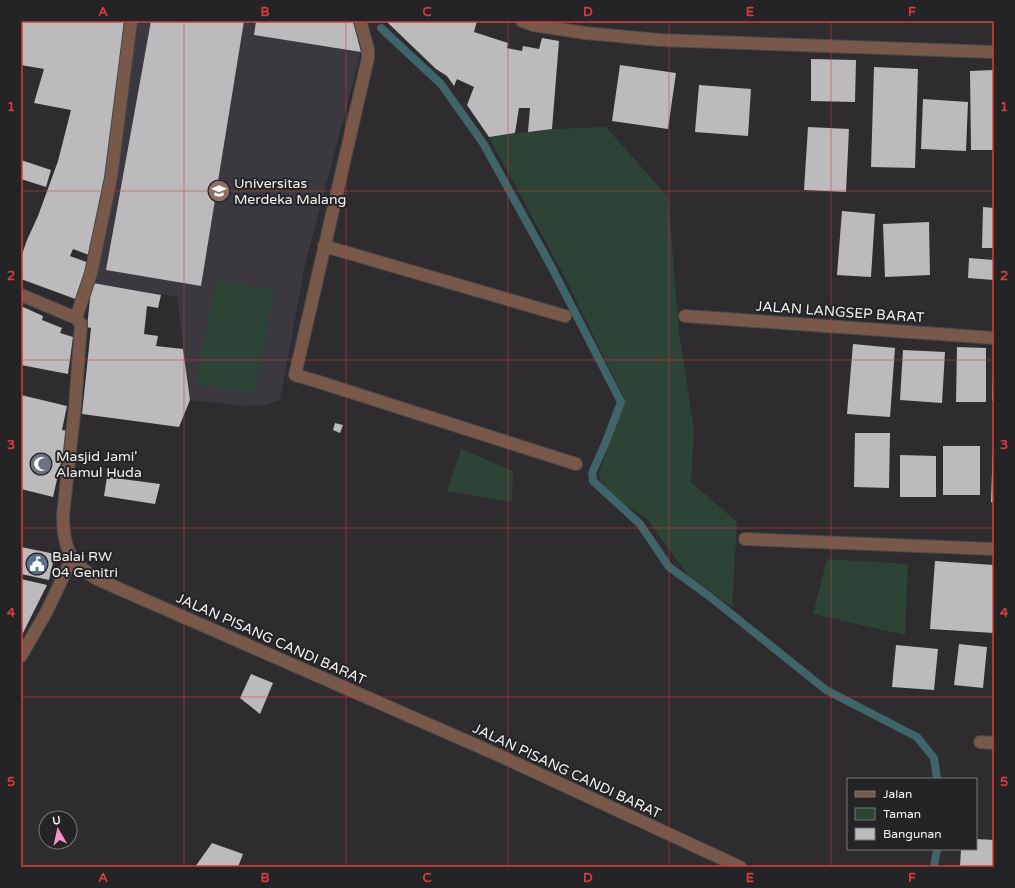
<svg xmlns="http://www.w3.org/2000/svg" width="1015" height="888" viewBox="0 0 1015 888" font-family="'Varela Round',sans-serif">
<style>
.built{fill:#3c383f}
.green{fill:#2c4335}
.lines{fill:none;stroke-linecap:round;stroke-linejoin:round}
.stream{stroke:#3f6568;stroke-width:8}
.building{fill:#bcbabc}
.minor-casing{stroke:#49484a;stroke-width:14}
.minor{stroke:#775849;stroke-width:12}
.grid{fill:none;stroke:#d93c3c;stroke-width:1;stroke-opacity:0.55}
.labels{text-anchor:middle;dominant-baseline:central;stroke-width:4;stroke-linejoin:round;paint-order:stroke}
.poi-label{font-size:14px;fill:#f2f2f3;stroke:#242325;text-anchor:start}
.street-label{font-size:14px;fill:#f2f2f3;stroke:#242325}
.neatline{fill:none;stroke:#d93c3c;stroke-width:1.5}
.grid-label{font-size:13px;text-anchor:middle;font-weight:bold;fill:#d93c3c}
</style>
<rect width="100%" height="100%" fill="#2e2c2f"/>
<path class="built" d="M137 21H256L254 35 361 52 305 265 280 400 264 405 245 406 190 400 177 297 93 283 103 245 123 136Z"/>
<path class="green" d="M606 127 668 197 679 332 694 430 691 482 737 522 732 607 687 574 647 519 625 505 600 481 599 472 625 400 563 274 489 137 552 129Z
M216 279 275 290 255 394 195 384Z
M461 449 513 471 512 502 447 491Z
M827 559 908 564 905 635 813 614Z"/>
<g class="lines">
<path class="stream" d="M381 28 441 84 483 143 551 266 621 402 605 444 592 473 593 481 640 524 669 567 709 596 826 690 917 737 934 758 937 779
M934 867 937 849"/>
</g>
<path class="building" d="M21 21H124L113 118 105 174 89 255 73 249 70 256 89 263 78 300 21 279V257L27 240 38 216 58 161 71 110 34 103 44 69 21 65Z
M151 21H244L201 286 106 270Z
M256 21H353L361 52 254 35Z
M386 21H477L474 32 508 43 507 48 522 51 523 46 539 49 542 38 559 41 552 129 528 132 530 108H519L515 133 489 137 467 105 474 87 457 79 454 86 447 76 436 69Z
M811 59 856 60 855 102 811 101Z
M620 65 676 73 668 129 612 121Z
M874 67 918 69 915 168 871 167Z
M994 70V150H971L970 71Z
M699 85 751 89 748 136 695 132Z
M923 99 968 102 966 151 921 149Z
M808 127 849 129 846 192 804 190Z
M21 160 51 170 46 187 21 179Z
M983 207 994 208V248H982Z
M842 211 875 214 871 277 837 275Z
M929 222 930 275 885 277 883 224Z
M969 258 994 260V280L968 278Z
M93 283 161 295 158 308 147 306 144 334 158 336 156 346 183 349 190 400 179 427 82 414 91 328 87 327 90 299H88Z
M21 306 43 316 42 320 62 328 60 333 73 337 68 374 21 365Z
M853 344 895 348 890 417 847 414Z
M957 347 986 348V402H956Z
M903 350 945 352 942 403 900 400Z
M993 371H994V401H992Z
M21 395 67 406 62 430 68 431 53 497 21 489Z
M335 423 343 425 340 433 333 430Z
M855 433H890L889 488 854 487Z
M993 444H994V503L991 502Z
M943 446H980V495H943Z
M900 455 936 456V497H900Z
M107 477 160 484 155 504 104 496Z
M21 547 55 554 49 580 21 574Z
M935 561 994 565V633L930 629Z
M21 579 47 585 21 637Z
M959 644 987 647 983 688 954 685Z
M896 645 938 649 934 690 892 687Z
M251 674 273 683 260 714 240 698Z
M976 839 994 840V867H960L961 849H976Z
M212 843 243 854 238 867H195Z"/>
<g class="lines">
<g class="minor-casing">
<path id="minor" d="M360 21 368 49V58L295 375 316 381 576 464
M522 21 533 25 585 33 660 40 994 52
M324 246 565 316
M21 295 76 318 81 324 75 406 63 515C63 547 69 562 97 579L496 754 740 867
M685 316 994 338
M76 318 91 273 111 178 131 21
M745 539 994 549
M21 656 47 611 72 558
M980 742 994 743"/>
</g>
<use href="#minor" class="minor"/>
</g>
<path class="grid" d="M184 21V867M346 21V867M508 21V867M669 21V867M831 21V867M21 191H994M21 360H994M21 528H994M21 697H994"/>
<defs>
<g id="university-disc" transform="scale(1.15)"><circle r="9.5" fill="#8d6e63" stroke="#242325"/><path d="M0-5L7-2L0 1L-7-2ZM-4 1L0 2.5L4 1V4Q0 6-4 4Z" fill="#fff"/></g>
<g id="mosque-disc" transform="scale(1.15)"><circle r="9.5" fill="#6b7280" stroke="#242325"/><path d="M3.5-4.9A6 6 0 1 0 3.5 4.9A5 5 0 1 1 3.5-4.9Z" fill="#fff"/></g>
<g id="civic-disc" transform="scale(1.15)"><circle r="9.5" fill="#5c6f8a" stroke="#242325"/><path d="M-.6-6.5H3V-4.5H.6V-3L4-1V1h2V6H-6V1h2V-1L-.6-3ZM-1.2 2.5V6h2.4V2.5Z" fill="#fff"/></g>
</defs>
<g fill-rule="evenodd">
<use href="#university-disc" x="219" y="191"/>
<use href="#mosque-disc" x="41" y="464"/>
<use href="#civic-disc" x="37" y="564"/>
</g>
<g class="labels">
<g class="poi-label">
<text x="234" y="183">Universitas<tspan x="234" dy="16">Merdeka Malang</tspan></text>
<text x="56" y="456">Masjid Jami'<tspan x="56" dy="16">Alamul Huda</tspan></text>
<text x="52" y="556">Balai RW<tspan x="52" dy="16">04 Genitri</tspan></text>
</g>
<g class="street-label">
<text transform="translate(840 312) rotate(4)">JALAN LANGSEP BARAT</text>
<text transform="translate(271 639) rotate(24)">JALAN PISANG CANDI BARAT</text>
<text transform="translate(567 771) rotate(25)">JALAN PISANG CANDI BARAT</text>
</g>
</g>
<rect width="1015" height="888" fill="none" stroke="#242325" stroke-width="44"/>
<rect x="847" y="778" width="130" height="72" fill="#242325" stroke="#767677"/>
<rect x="855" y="791" width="20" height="6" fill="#775849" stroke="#767677"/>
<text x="883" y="798" font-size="12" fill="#f2f2f3">Jalan</text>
<rect x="855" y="808" width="20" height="12" fill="#2c4335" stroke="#767677"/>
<text x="883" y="818" font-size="12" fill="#f2f2f3">Taman</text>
<rect x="855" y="828" width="20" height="12" fill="#bcbabc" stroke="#767677"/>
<text x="883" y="838" font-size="12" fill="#f2f2f3">Bangunan</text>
<g transform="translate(58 830) rotate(351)"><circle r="19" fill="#242325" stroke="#767677"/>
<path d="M0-3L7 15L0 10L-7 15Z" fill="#f890cc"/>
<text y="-6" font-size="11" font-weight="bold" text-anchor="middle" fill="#f2f2f3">U</text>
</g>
<rect x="22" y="22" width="971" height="844" class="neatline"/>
<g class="grid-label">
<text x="103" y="16">A</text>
<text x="265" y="16">B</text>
<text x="427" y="16">C</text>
<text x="588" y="16">D</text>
<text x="750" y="16">E</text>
<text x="912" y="16">F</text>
<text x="11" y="111">1</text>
<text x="1004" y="111">1</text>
<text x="11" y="280">2</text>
<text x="1004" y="280">2</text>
<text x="11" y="449">3</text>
<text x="1004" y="449">3</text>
<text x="11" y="617">4</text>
<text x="1004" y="617">4</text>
<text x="11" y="786">5</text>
<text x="1004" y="786">5</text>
<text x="103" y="882">A</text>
<text x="265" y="882">B</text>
<text x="427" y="882">C</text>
<text x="588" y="882">D</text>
<text x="750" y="882">E</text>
<text x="912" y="882">F</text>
</g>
</svg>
